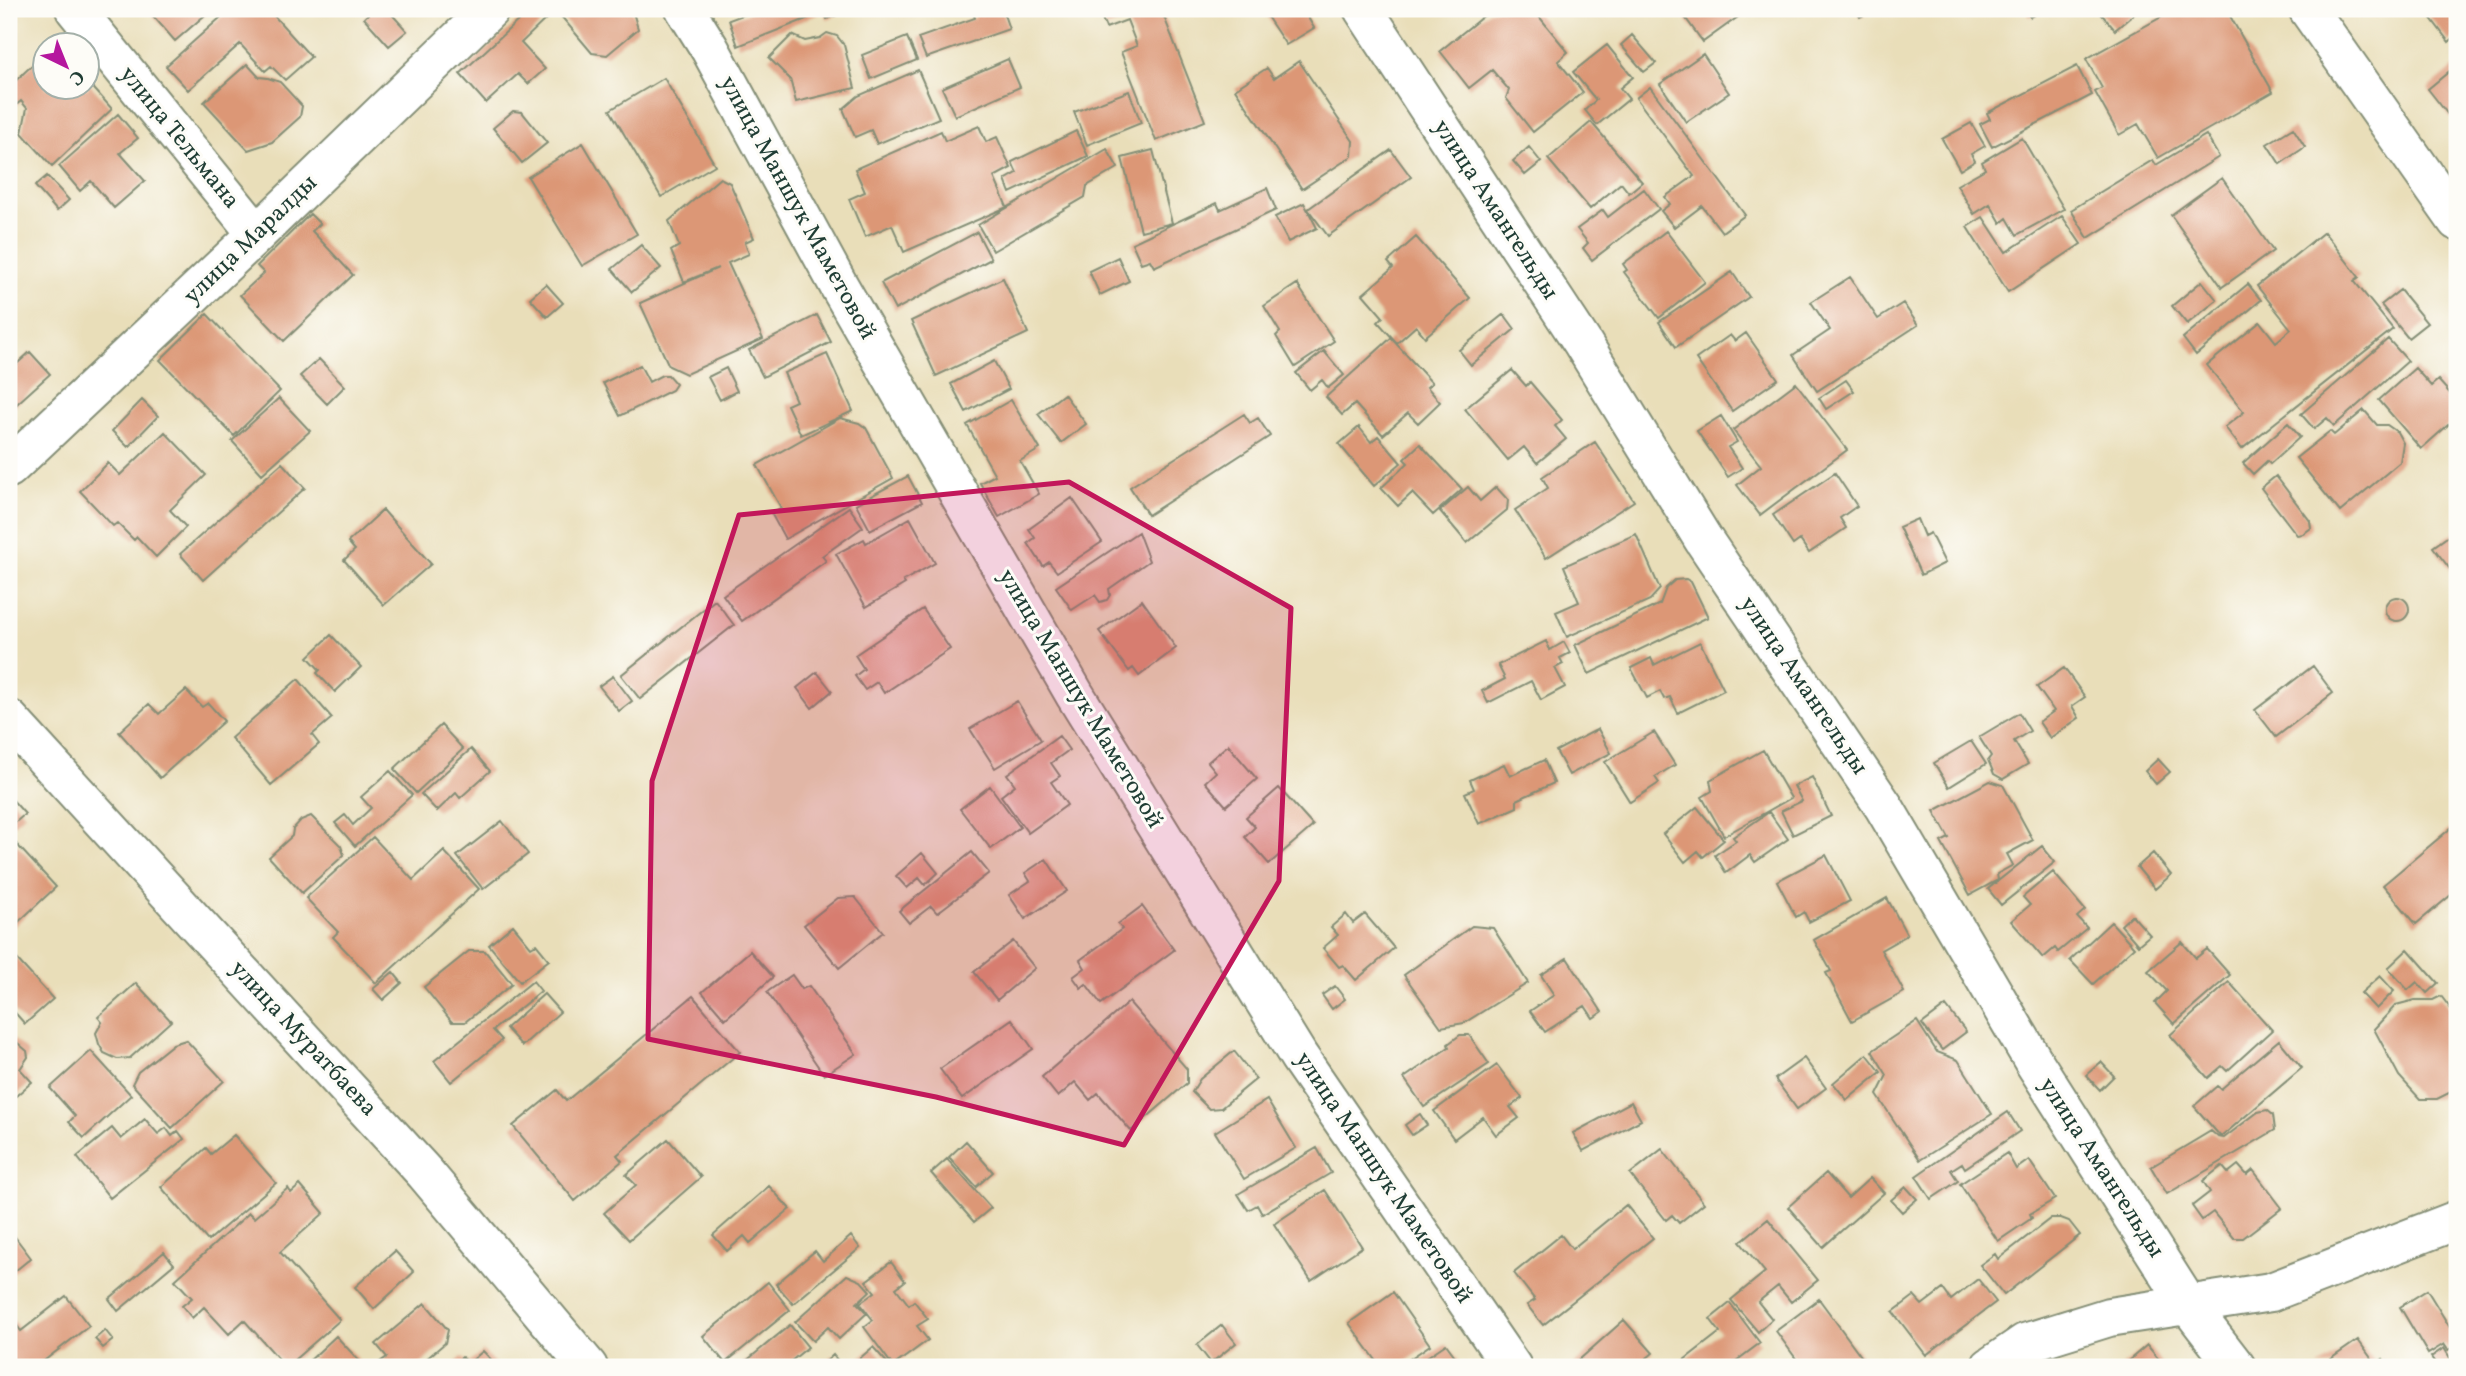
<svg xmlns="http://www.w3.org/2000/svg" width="2466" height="1376" viewBox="0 0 2466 1376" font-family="Vollkorn,serif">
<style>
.building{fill:#dc9776}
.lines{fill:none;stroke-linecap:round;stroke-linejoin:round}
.minor-casing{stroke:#848e76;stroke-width:42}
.minor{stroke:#fff;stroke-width:38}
.marked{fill:#c2185b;fill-opacity:0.2;stroke:#c2185b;stroke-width:5;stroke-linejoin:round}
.labels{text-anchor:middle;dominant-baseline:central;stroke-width:6;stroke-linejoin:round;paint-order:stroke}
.street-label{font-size:24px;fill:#1f3d34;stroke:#fdfcf7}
</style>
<rect width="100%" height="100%" fill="#fdfcf7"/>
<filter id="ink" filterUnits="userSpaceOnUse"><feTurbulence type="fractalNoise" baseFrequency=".0143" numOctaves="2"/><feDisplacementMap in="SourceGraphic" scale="14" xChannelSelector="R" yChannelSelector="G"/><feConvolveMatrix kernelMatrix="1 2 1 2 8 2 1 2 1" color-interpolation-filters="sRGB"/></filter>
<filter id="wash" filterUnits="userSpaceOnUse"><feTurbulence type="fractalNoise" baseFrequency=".00686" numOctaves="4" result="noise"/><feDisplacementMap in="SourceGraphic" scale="28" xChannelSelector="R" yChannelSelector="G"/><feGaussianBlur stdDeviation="1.57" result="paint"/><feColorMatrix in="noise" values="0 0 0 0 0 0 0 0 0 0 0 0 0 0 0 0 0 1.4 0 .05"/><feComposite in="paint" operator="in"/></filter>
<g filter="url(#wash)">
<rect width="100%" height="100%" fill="#e9deb9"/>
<g id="blocks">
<path class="building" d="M147 9H212L175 41Z
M230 9H268L311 57 285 80 271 66 265 71 240 44 188 90 166 66Z
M373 9H387L407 31 389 46 364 18Z
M531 9H546L551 14 521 43 545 69 528 84 518 74 486 103 460 74Z
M555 9H632L638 29 607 55 592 53Z
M759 9H852L827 19 824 12 738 46 729 20Z
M972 9H1002L1009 29 926 58 918 38 975 18Z
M1098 9H1161L1205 121 1156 141 1121 52 1137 46 1127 20 1106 28Z
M1262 9H1303L1314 28 1286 45Z
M1492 9H1533L1568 52 1558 61 1583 92 1533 132 1506 98 1509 90 1492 70 1469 88 1440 51Z
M1679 9H1749L1703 42Z
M1856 9H1876L1860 17Z
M2025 9H2045L2030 17Z
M2097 9H2140L2115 30Z
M2176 9H2226L2273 92 2158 158 2138 124 2119 135 2095 92 2102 88 2086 59Z
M2424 9H2457V35L2449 42Z
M827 33 837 36 844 45 855 88 796 102 790 79 769 58 792 35 805 41 820 38Z
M1632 35 1656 63 1644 72 1621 45Z
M907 37 917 60 871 79 862 55Z
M1607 45 1633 77 1620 88 1629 99 1597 125 1585 110 1596 100 1573 72Z
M46 52V88H88V82L112 109 52 166 22 133 27 108 21 101 15 106 9 99V87Z
M1703 54 1729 93 1686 122 1660 84Z
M1008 59 1020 87 955 116 942 88Z
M1299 61 1353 141 1352 156 1302 189 1235 89 1267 68 1274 78Z
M247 64 259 77 268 78 280 82 302 106 300 117 272 142 248 150 204 102Z
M2457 65V126L2428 89Z
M2077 66 2092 95 1992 147 1980 124 1990 119 1987 113Z
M918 70 939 118 877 144 871 130 855 137 843 109 858 96Z
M664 78 715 165 661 197 610 110Z
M1650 87 1745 215 1722 232 1702 206 1674 227 1661 211 1670 204 1665 197 1694 176 1636 98Z
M1129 91 1141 123 1087 145 1074 112Z
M513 111 522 112 547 143 522 163 493 128Z
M118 114 138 138 120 153 145 181 114 208 91 181 80 191 59 166Z
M1591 122 1642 182 1629 193 1621 183 1590 209 1548 159Z
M1971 123 1985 146 1971 154 1975 161 1960 170 1942 139Z
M979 126 986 142 997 137 1011 168 994 177 1007 207 904 252 892 225 865 237 849 199 865 192 855 169 941 131 945 141Z
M2293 128 2305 147 2280 164 2267 144Z
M1076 131 1088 156 1010 193 1005 180 1017 173 1012 162Z
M2206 135 2219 157 2088 238 2071 210 2153 160 2156 165Z
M2022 138 2064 209 2017 235 2007 218 2001 223 1990 204 1974 214 1957 185 1985 169 1982 162Z
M583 143 637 234 582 266 528 177Z
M1529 147 1541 162 1525 175 1513 161Z
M1107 149 1118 168 1087 186 1085 197 993 251 978 225Z
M1153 150 1172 223 1141 231 1122 158Z
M1391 150 1411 177 1328 236 1308 209Z
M47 176 69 200 57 211 35 186Z
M720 178 730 183 754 238 745 242 749 254 728 263 763 339 686 374 669 366 640 303 718 268 684 282 671 251 679 246 669 221Z
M2222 178 2273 251 2222 287 2171 215Z
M1267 188 1276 210 1154 267 1150 260 1141 263 1132 243 1217 203 1220 210Z
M1644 189 1659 209 1592 260 1583 248 1588 243 1577 229 1603 210 1608 217Z
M1304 203 1317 228 1288 242 1275 217Z
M310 214 320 224 312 231 353 275 284 341 240 295 264 273 257 266Z
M2062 216 2081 244 2008 292 1967 227 1983 217 2006 252Z
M1666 231 1705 282 1659 318 1624 272 1627 270 1623 264Z
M977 232 991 259 895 310 881 283Z
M2324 232 2359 277 2354 281 2393 329 2242 449 2225 427 2244 412 2207 365 2260 322 2276 342 2291 329 2257 286Z
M1416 237 1470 298 1425 337 1416 326 1397 343 1378 322 1383 317 1363 294 1393 268 1388 262Z
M641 245 661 268 632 292 612 269Z
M1118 257 1129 281 1100 295 1089 271Z
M1732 272 1749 297 1676 347 1659 322Z
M1850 277 1878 319 1903 303 1918 325 1817 391 1793 355 1830 330 1811 302Z
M1003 278 1028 333 936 376 911 321Z
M2202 281 2217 300 2187 324 2172 306Z
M546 284 563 303 547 317 530 298Z
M1297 284 1334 341 1295 367 1276 336 1280 332 1264 306Z
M2248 284 2261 300 2196 355 2183 338Z
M2400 290 2427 323 2408 338 2381 305Z
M207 314 280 391 234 436 160 360Z
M1504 314 1515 329 1471 365 1459 350Z
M817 315 831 342 763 377 749 350Z
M1746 333 1778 379 1732 411 1696 359 1730 335 1735 341Z
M1391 338 1432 383 1427 387 1440 402 1418 423 1408 413 1383 435 1355 404 1342 415 1326 397Z
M2388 339 2408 361 2334 426 2327 418 2314 429 2301 414Z
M1324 351 1344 375 1328 388 1322 380 1310 390 1296 373Z
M30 352 50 374 9 411V371Z
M827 354 853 411 801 435 787 405 796 401 784 373Z
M319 359 345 386 327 404 300 376Z
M994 361 1009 389 966 412 951 384Z
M640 365 649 382 662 375H668L676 384 672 390 620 416 603 383Z
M726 368 737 391 720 400 708 377Z
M2415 368 2431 386 2438 380 2457 401V417L2421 449 2379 400Z
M1512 370 1526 386 1530 382 1562 420 1555 426 1566 439 1537 463 1524 447 1508 460 1465 409Z
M1846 380 1854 391 1826 409 1819 398Z
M1796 383 1847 450 1760 515 1737 485 1761 466 1733 430Z
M1064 394 1086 424 1061 443 1038 414Z
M279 398 310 431 262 474 232 441Z
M142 400 158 416 128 447 112 431Z
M1011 400 1040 449 1020 461 1039 494 999 517 980 483 995 475 967 425Z
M2364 410 2377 425H2387L2397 432 2403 443 2400 462 2340 512 2296 458 2330 431 2334 435Z
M1244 414 1250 423 1258 418 1270 436 1148 515 1130 487Z
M1721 416 1737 442 1728 447 1742 468 1728 477 1697 431Z
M840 418 859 423 866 428 893 478 785 539 771 513 781 508 757 465Z
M2288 423 2300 437 2270 464 2267 461 2253 474 2243 463Z
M1359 427 1371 442 1378 436 1401 463 1374 486 1339 444Z
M165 432 206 475 170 510 186 527 156 557 137 537 134 540 117 523 113 526 80 491 108 463 120 475Z
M1595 442 1634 501 1546 558 1515 510 1548 488 1542 477Z
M1420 444 1462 489 1433 515 1412 493 1398 506 1381 488 1408 463 1404 459Z
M282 463 305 488 203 580 180 554Z
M1835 473 1857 506 1840 518 1846 528 1809 553 1800 540 1793 545 1773 515Z
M908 476 922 502 870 530 856 504Z
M2276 476 2310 521 2311 528 2303 534 2297 535 2261 488Z
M1468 487 1480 501 1496 487 1508 500 1507 510 1467 543 1440 511Z
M1072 498 1102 542 1057 572 1049 562 1043 566 1028 543 1035 538 1029 529Z
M849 507 863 527 822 556 826 561 742 621 723 595Z
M383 510 431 564 384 605 344 560 355 550 348 542Z
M910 518 935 563 903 581 905 584 866 607 836 554 864 539 866 543Z
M1917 519 1924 536 1930 533 1945 563 1921 575 1899 527Z
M2457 530V578L2433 547Z
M1138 532 1149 561 1109 589 1110 595 1107 600 1100 602 1095 595 1072 610 1056 587Z
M1636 534 1660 589 1650 600 1567 637 1556 612 1579 602 1564 566Z
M1686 579 1691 582 1708 617 1589 674 1575 645 1660 604 1666 588 1675 580Z
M2385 609a12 12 0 1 1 24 0a12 12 0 1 1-24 0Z
M715 600 734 625 640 699 621 675Z
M1142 600 1176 648 1139 676 1133 668 1129 671 1099 631Z
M923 609 950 649 884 693 877 682 865 690 855 676 864 669 855 655Z
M331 635 361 667 335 692 317 673 320 670 308 657Z
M1546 641 1550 650 1564 642 1570 653 1560 658 1563 664 1555 668 1565 687 1541 700 1531 681 1488 703 1482 691 1505 679 1498 665Z
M1700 642 1724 690 1678 713 1670 697 1664 699 1660 691 1647 698 1631 668 1651 658 1654 665Z
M2313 666 2333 693 2276 737 2255 710Z
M2064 668 2085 697 2072 706 2079 718 2050 738 2039 722 2054 711 2037 687Z
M817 672 832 691 812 708 797 688Z
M613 676 632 701 619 711 599 686Z
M298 679 332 718 312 735 319 744 271 785 231 738Z
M186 690 202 707 208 703 224 721 160 778 119 732 149 704 159 714Z
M1017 701 1041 740 995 768 970 729Z
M2019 713 2030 731 2014 741 2028 764 2003 779 1994 774 1988 760 1991 756 1979 737Z
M441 725 463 749 416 793 394 769Z
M1598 729 1611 753 1569 775 1556 751Z
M1654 732 1675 765 1655 777 1659 783 1630 802 1605 762Z
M1059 736 1069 750 1051 763 1060 776 1051 782 1067 805 1028 833 1001 796 1015 785 1007 774Z
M1971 741 1986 764 1949 787 1934 763Z
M1228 745 1257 779 1226 806 1205 782 1216 772 1208 762Z
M471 749 490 771 460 798 456 793 437 811 421 794Z
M1763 750 1791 798 1724 836 1702 797 1712 791 1710 780Z
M2158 759 2170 772 2156 784 2145 771Z
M1544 760 1554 783 1517 800V807L1479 824 1465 793 1474 789 1470 780 1504 764 1510 776Z
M390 771 412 795 355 846 335 823 345 815 353 825 371 808 361 797Z
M1812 777 1831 816 1793 835 1781 811 1802 801 1794 786Z
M1990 781 2003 785 2033 840 2007 854 2013 865 1997 874 1998 880 1970 895 1941 842 1949 838 1934 811Z
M990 786 1020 827 991 849 960 809Z
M1279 788 1313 826 1269 864 1245 837 1255 827 1246 817Z
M9 796 25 814 9 828Z
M1697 807 1724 840 1703 857 1698 851 1685 862 1663 834Z
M1769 812 1788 839 1755 862 1750 855 1726 873 1715 855 1736 841 1733 837Z
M311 816 341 846 344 855 302 893 269 857 292 836 293 829 301 820Z
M502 821 528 854 483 889 457 856Z
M2457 823V890L2416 924 2383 885Z
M9 836 56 887 11 929 9 926Z
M373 837 413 880 444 851 479 889 376 983 333 937 338 932 306 898Z
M2042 846 2055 862 2001 905 1988 889Z
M972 852 989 873 937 913 931 906 909 923 899 911Z
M922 853 938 873 925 885 919 878 907 888 896 876Z
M2153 853 2171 875 2155 889 2137 867Z
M1826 855 1850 901 1809 922 1804 912 1796 917 1777 881Z
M1046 859 1067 891 1025 919 1009 895 1030 881 1025 873Z
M2053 872 2085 910 2077 917 2087 928 2058 952 2055 948 2043 958 2011 921 2030 905 2023 897Z
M855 897 883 932 839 968 804 925 838 898Z
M1887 898 1907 935 1881 950 1904 992 1852 1021 1826 973 1831 971 1814 940Z
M1142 906 1174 950 1101 1004 1086 984 1081 988 1073 977 1085 968 1080 960 1122 929 1118 924Z
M1346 914 1353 923 1365 914 1394 948 1356 980 1343 965 1339 967 1323 948 1338 935 1331 927Z
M2132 915 2150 935 2138 945 2121 925Z
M2111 922 2134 947 2093 984 2070 960Z
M513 925 531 947 536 944 549 960 520 982 489 945Z
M1472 926 1493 928 1528 983 1464 1023 1441 1027 1404 975Z
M1013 941 1035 968 997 1000 974 972Z
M2182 942 2196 958 2207 949 2230 975 2174 1024 2155 1003 2167 991 2148 971Z
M2408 949 2438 983 2427 993 2417 982 2408 990 2388 968Z
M469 951H485L512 984 465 1022H452L424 987Z
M750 951 773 977 725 1019 702 992Z
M15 957 53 999 25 1024 9 1006V962Z
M1567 958 1602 1012 1593 1018 1585 1006 1545 1032 1530 1011 1554 995 1541 975Z
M393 972 402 983 383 1000 373 989Z
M792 975 802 989 809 986 856 1054 824 1075 767 992Z
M2380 976 2394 991 2376 1009 2361 993Z
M533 981 541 991 493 1030 502 1040 451 1082 434 1061Z
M2229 982 2272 1030 2227 1071 2222 1066 2208 1078 2170 1035Z
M136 983 171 1021 130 1058 117 1059 104 1053 99 1044 96 1033 102 1022 98 1017Z
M1335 986 1345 999 1332 1009 1322 995Z
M544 994 560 1012 522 1046 506 1028Z
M693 996 740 1052 617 1155 622 1161 575 1201 513 1126 557 1090 566 1101Z
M2441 996 2457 1017V1081L2449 1093 2437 1099H2420L2399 1076 2374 1029 2396 1005 2415 1000H2433Z
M1129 1002 1187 1069V1083L1131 1131 1098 1093 1090 1100 1075 1082 1058 1097 1042 1077Z
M1946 1006 1966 1032 1942 1050 1922 1024Z
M1012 1019 1033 1049 962 1099 940 1069Z
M1917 1021 1937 1052 1958 1060 1992 1114 1920 1160 1877 1095 1887 1075 1872 1051Z
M1460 1035H1469L1489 1064 1424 1107 1404 1078 1449 1047 1448 1044Z
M13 1039 27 1051 28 1057 20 1069 32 1082 9 1102V1040Z
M186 1040 224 1081 172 1128 132 1084 138 1072 173 1044Z
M2279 1040 2302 1068 2221 1137 2194 1106 2217 1086 2221 1089Z
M91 1051 131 1095 84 1138 69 1122 75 1116 50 1088Z
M1234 1051 1256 1079 1221 1108 1209 1109 1192 1092 1200 1079Z
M1867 1054 1881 1072 1847 1100 1833 1083Z
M1804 1058 1826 1088 1797 1109 1775 1079Z
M2101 1062 2114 1076 2100 1090 2086 1075Z
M1497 1065 1522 1098 1510 1107 1519 1118 1496 1135 1483 1117 1454 1139 1434 1111Z
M1267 1100 1296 1148 1244 1179 1215 1132Z
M1631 1102 1641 1120 1583 1151 1573 1133Z
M2267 1110 2273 1115 2275 1130 2167 1194 2151 1167 2211 1131 2218 1137 2224 1138 2258 1112Z
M2008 1112 2020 1131 1965 1168 1962 1163 1951 1170 1958 1181 1931 1199 1916 1176Z
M1420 1114 1427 1125 1412 1135 1405 1125Z
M145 1119 158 1134 166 1128 172 1136 178 1131 184 1139 110 1198 77 1157 112 1128 121 1139Z
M234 1135 276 1183 208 1241 161 1187 206 1148 211 1154Z
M668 1139 701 1177 629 1240 604 1213 636 1185 626 1175Z
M966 1141 993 1172 976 1187 949 1157Z
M1317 1148 1331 1173 1262 1214 1257 1205 1248 1210 1238 1194Z
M1662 1149 1704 1203 1679 1223 1672 1215 1666 1220 1630 1174Z
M2007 1153 2016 1169 2029 1160 2055 1199 2030 1214 2032 1218 1998 1241 1960 1184Z
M947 1159 991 1208 974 1222 931 1173Z
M2238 1165 2247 1175 2253 1170 2282 1208 2243 1238H2234L2213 1212 2202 1220 2192 1206 2210 1192 2203 1181 2222 1166 2228 1173Z
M1826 1173 1848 1198 1870 1178 1884 1193 1823 1247 1788 1207Z
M300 1185 324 1213 280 1252 340 1320 286 1367 244 1320 229 1334 204 1307 192 1318 182 1306 192 1298 175 1280 249 1213 254 1218 288 1188 291 1193Z
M769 1186 790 1209 750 1243 744 1236 727 1251 713 1235Z
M1906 1187 1917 1199 1902 1212 1891 1200Z
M1325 1190 1362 1247 1311 1281 1274 1224Z
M1626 1205 1653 1238 1543 1325 1527 1305 1535 1300 1514 1273 1561 1235 1572 1249Z
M2051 1218H2061L2069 1221 2080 1235 2004 1295 1980 1265 1995 1254 1998 1259Z
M1768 1219 1818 1280 1791 1302 1778 1286 1758 1302 1772 1319 1758 1332 1731 1300 1765 1272 1740 1242Z
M9 1229 31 1258 9 1276Z
M851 1236 860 1248 793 1304 776 1284 815 1251 823 1261Z
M395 1251 414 1272 374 1309 355 1287Z
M164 1252 174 1264 118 1311 109 1299Z
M891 1262 905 1281 896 1288 909 1305 914 1301 928 1319 917 1326 928 1340 893 1366 864 1327 873 1320 860 1303 875 1292 866 1281Z
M847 1275 861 1281 870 1291 857 1303 867 1313 839 1339 828 1327 813 1341 795 1322Z
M1978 1279 1996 1302 1926 1355 1893 1312 1914 1296 1922 1305 1943 1289 1951 1300Z
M768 1282 790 1310 725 1363 703 1336Z
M2427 1290 2457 1339V1344L2448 1350 2444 1344 2428 1354 2400 1307Z
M1393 1292 1430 1345 1398 1367H1381L1349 1323Z
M66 1296 89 1326 36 1367H9V1315L21 1331Z
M1819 1299 1869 1367H1802L1776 1331Z
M425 1303 448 1330 445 1343 417 1367H385L380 1362 387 1357 376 1344Z
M1730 1303 1760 1343 1728 1367H1675L1720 1332 1710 1319Z
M1624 1320 1653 1353 1636 1367H1571Z
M790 1325 808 1347 784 1367H739Z
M1222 1325 1236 1343 1211 1363 1197 1345Z
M105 1330 113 1340 103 1348 95 1339Z
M336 1336 364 1366 362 1367H311L307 1363Z
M2358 1340 2376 1365 2383 1359 2389 1367H2319Z
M1446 1344 1463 1367H1412Z
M2147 1345 2165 1367H2121Z
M873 1347 891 1367H854L852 1365Z
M2444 1348 2452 1361 2457 1358V1367H2438L2431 1357Z
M483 1351 498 1367H451L462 1357 469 1363Z
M833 1355 843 1367H820Z"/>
</g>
</g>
<g filter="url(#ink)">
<use href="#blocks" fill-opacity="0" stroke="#848e76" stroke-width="2"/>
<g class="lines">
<g class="minor-casing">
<path id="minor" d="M75 9 257 234
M685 9 710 49 839 286 1075 695 1299 1057 1512 1367
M1363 9 1582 342 1703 539 1884 807 2034 1062 2189 1306 2236 1367
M2308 9 2457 221
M9 468 257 234 490 9
M9 719 425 1173 588 1367
M1990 1367 2025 1343 2109 1317 2271 1292 2457 1220"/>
</g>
<use href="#minor" class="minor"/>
</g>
</g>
<path class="marked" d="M1069 482 1291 608 1279 881 1124 1145 936 1097 648 1039 652 781 739 515Z"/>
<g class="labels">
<g class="street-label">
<text transform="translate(179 138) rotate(51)">улица Тельмана</text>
<text transform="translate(797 208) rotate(61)">улица Маншук Маметовой</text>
<text transform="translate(1495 210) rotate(57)">улица Амангельды</text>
<text transform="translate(251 240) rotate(-44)">улица Маралды</text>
<text transform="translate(1803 686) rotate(56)">улица Амангельды</text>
<text transform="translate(1080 699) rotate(59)">улица Маншук Маметовой</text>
<text transform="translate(303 1039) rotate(47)">улица Муратбаева</text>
<text transform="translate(2101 1168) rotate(57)">улица Амангельды</text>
<text transform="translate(1383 1178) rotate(56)">улица Маншук Маметовой</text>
</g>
</g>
<rect width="2466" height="1376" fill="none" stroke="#fdfcf7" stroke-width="35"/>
<g transform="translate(66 66) rotate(137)"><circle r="33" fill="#fdfcf7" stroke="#a4b0a9" stroke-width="2"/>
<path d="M0-5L12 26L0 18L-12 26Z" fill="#b5179e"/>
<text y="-10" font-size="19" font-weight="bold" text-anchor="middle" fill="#1f3d34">С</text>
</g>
</svg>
